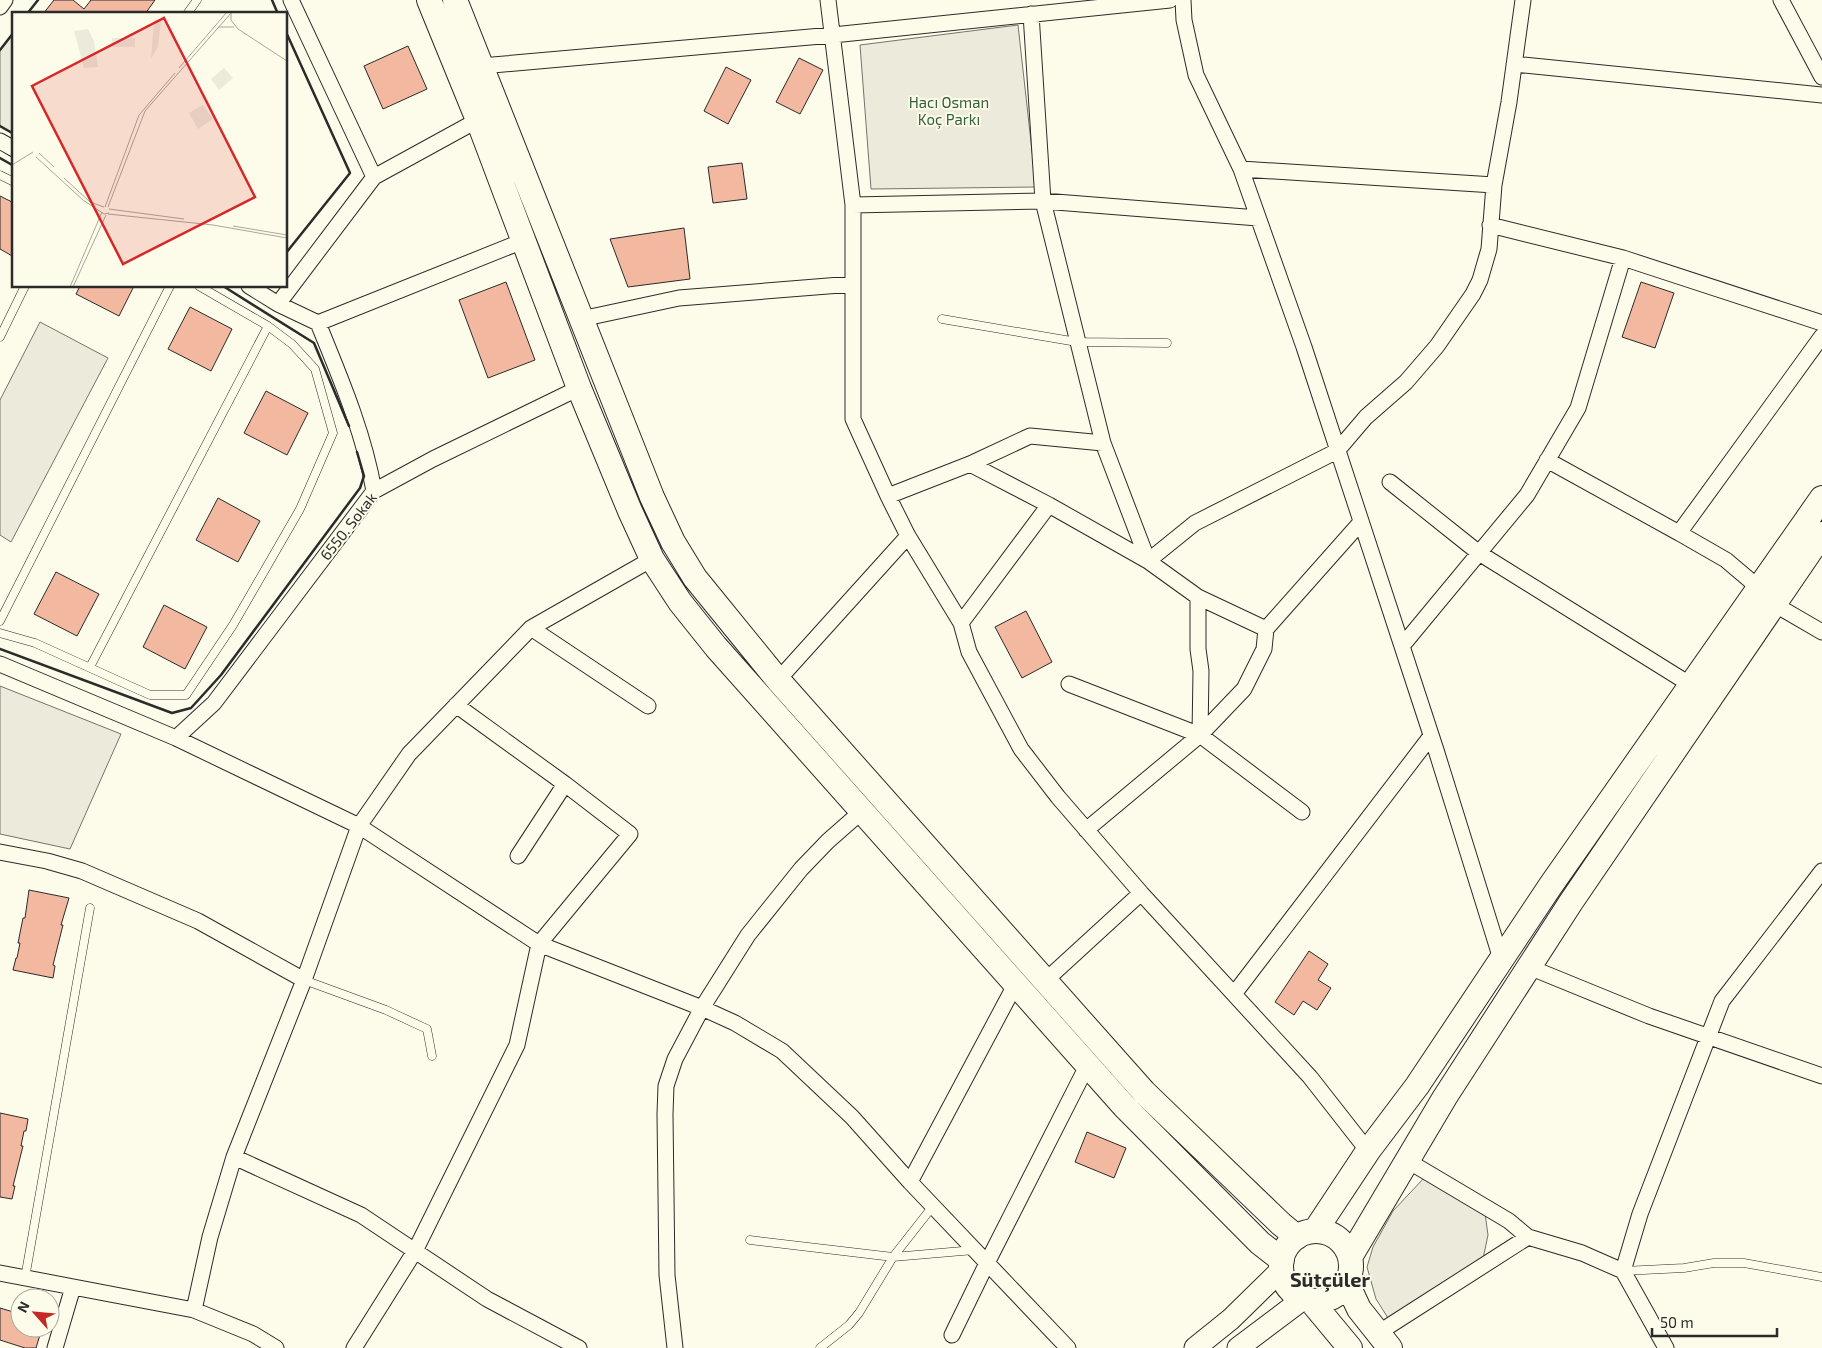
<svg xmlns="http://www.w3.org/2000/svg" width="1822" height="1348" viewBox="0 0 1822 1348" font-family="'Exo 2',sans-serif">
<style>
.green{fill:#ecebdb;stroke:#74746e}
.building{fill:#f2b8a0;stroke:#2b2b2b}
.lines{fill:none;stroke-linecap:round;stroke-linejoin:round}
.service-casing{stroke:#2b2b2b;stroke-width:9}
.minor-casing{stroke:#2b2b2b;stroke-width:17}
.secondary-casing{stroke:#2b2b2b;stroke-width:23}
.primary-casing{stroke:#2b2b2b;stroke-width:26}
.service{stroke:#fdfbea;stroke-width:8}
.minor{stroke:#fdfbea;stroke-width:15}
.secondary{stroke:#fdfbea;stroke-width:21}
.primary{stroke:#fdfbea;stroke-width:24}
.wall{stroke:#2b2b2b;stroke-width:2.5}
.labels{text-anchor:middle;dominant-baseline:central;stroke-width:4;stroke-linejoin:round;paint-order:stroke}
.park-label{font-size:15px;fill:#34623c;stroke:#fdfbea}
.street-label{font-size:15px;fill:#2b2b2b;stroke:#fdfbea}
.district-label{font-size:20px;font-weight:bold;fill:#2b2b2b;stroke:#fdfbea}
.inset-road{fill:none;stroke:#a9a89e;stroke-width:1}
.view{fill:#d62828;fill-opacity:0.15;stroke:#d62828;stroke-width:2.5}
.inset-edge{fill:none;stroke:#2b2b2b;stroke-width:2.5}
</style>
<rect width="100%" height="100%" fill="#fdfbea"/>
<path class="green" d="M1018 25 1036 187 871 189 860 45Z
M11 36 14 38V134L0 126V50Z
M40 322 108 358 11 542 0 535V400Z
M0 686 121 734 70 849 0 834Z
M1424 1178 1485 1213 1488 1235 1483 1259 1388 1318 1376 1299 1367 1267 1373 1247 1393 1211Z"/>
<path class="building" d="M54 0H73L84 9 91 0H155L145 14H43Z
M408 46 427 89 383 109 364 66Z
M799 58 823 70 800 114 776 102Z
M726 67 751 80 728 124 704 111Z
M742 163 747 199 713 203 708 167Z
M0 196 14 203V257L0 249Z
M684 228 690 279 628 287 610 239Z
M506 282 535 360 488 378 459 300Z
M1641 282 1674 293 1655 348 1622 337Z
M80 286H134L119 316 76 294Z
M190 307 232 329 211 371 168 349Z
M266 391 308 413 287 455 244 433Z
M218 498 260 521 238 562 196 540Z
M56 572 99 594 77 636 34 614Z
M164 605 207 627 185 669 143 647Z
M1026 611 1052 662 1022 678 995 627Z
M29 890 69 898 61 925H63L53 965 55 966 53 978 13 970 16 958H17L20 943H18L23 918H25Z
M1309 951 1328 964 1318 980 1331 988 1317 1010 1303 1001 1294 1015 1275 1002Z
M0 1113 28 1119 26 1131H24L21 1146H23L13 1186H15L12 1199 0 1197Z
M1087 1132 1126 1148 1114 1178 1075 1162Z
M0 1308 20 1314V1328H42L36 1348H25L0 1340Z"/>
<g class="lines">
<g class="service-casing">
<path id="service" d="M187 14 197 0
M0 175 14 182
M942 319 1077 342 1167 343
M0 337 25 286
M0 621 170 286
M0 633 35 643 150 695H186L233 625 300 509 333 433 315 369 292 344 268 326 199 286
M90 667 268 326
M304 980 386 1010 427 1029 432 1056
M750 1240 893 1257 974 1250
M1623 1271 1684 1268 1714 1263H1744L1822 1277
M25 1278 90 908
M820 1348 849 1325 859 1313 893 1257 933 1206"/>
</g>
<g class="minor-casing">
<path id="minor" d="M291 0 374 177 478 120
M828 0 853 205V419L888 496 908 536 961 623 969 652 1021 749 1058 797 1141 893 1310 1077 1368 1151
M1183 0 1184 20 1196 75 1241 169 1304 347 1436 750 1501 959
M1781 0 1822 77
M0 7 5 0
M1031 14 1043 201 1103 443 1148 561 1198 597 1266 629 1361 522
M1514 64 1822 95
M481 66 833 35 1170 0
M0 141 14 149
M1241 169 1494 185
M853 205 1043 201 1258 218
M1490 225 1623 258 1822 323
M249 286 278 304 374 177
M278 304 318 323 523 241
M581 319 679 298 853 284
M318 323C340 377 364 433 374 491
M1547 460 1679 533 1822 336
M970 464 1049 505 1148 561 1195 523 1337 451 1366 417 1406 382 1437 346 1473 294 1480 280 1489 249 1494 185 1509 102 1523 0
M1390 482 1479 553 1691 685
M888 496 970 464 1030 436 1103 443
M1679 533 1726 560 1759 588
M1198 597V649L1201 671 1200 735
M1774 604 1822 632
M961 623 1049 505
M531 628 648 706
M1402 646 1527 495 1578 408 1623 258
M0 664 176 738 359 826 539 944 702 1008 735 1023 782 1051 852 1117 910 1182 1068 1348
M778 680 908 536
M1069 684 1200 735 1302 812
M176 738 214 703 374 491 433 459 579 388
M1086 830 1200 735 1244 689 1264 649 1266 629
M0 852 47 861 82 871 198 921 304 980
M518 856 565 784
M1529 967 1649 1016 1822 1076
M1045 981 1141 893
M1234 994 1431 736
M234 1157 361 1215 487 1299 579 1348
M1408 1161 1509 1221 1528 1237
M910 1182 1015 985
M1623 1271 1640 1214 1722 1001 1822 871
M0 1273 194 1310 253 1334 276 1348
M194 1310 210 1237 234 1157 304 980 359 826 409 754 531 628 652 559
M1378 1333 1528 1237 1582 1253 1623 1271 1666 1348
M952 1335 987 1263 1087 1066
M55 1348 73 1287
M354 1348 415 1251 517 1045 539 944 630 834 565 784 456 705
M675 1348 667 1275 665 1114 666 1086 675 1059 702 1008 748 935 801 869 828 841 861 812"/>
</g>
<g class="secondary-casing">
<path id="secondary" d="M1195 1348 1231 1319 1281 1270
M1238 1348 1303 1299"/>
</g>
<g class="primary-casing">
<path id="primary" d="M429 0 478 120 579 388 630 511 652 559 680 602 716 647 1124 1106 1260 1243 1282 1260
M455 0 652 497 673 542 695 578 778 680 1144 1092 1281 1224 1297 1237
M1315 1231 1368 1151 1417 1086 1551 885 1822 498
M1281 1266a35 35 0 1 1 70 0a35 35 0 1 1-70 0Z
M1350 1257 1445 1097 1571 902 1822 534
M1347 1283 1359 1309 1390 1348
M1311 1301 1350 1348"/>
</g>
<use href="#service" class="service"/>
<use href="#minor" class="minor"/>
<use href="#secondary" class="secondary"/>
<use href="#primary" class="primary"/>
<path class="wall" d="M272 0 278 14
M27 14 38 0
M286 32 350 173 286 253
M0 50 14 32
M0 126 14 134
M0 158 14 166
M223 286 314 343 349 426
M0 649 172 713 191 708 221 675 360 488 364 476 357 452"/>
</g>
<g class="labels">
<g class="park-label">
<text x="949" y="102">Hacı Osman<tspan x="949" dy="17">Koç Parkı</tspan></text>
</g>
<g class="street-label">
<text transform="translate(348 526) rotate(-52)">6550. Sokak</text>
</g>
<g class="district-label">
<text x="1330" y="1279">Sütçüler</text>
</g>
</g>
<g transform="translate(12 12)">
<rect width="275" height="275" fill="#fdfbea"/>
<path d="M142 8 149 9 146 34 139 47ZM76 17 82 29 86 55 72 56 62 19ZM100 26H123V35H100ZM212 56 221 66 207 78 199 67ZM191 93 201 107 186 117 177 101Z" fill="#ecebdb"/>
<path class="inset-road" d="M219 1V8L226 17M206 15H222M226 17 275 49M167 56 215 0M27 141 42 155M24 145 71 188 92 202 97 201M0 153 21 140M52 166 78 190 92 195M93 195 127 103 163 61M96 195 133 99 220 0M97 197 172 207M96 202 201 213 275 226M221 214 275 223M58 275 90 200M61 275 94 203"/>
<path class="view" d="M152 6 243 185 111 252 20 74Z"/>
<rect width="275" height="275" class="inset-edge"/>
</g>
<g transform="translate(35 1313) rotate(297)"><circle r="24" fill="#fdfbea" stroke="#a9a89e"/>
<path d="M0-4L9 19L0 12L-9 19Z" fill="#c62828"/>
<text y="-8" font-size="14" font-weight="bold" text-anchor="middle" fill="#2b2b2b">N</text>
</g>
<path d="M1652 1328v8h125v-8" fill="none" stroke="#2b2b2b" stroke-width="2.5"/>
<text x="1660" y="1328" font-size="15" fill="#2b2b2b" stroke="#fdfbea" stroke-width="4" paint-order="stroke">50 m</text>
</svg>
